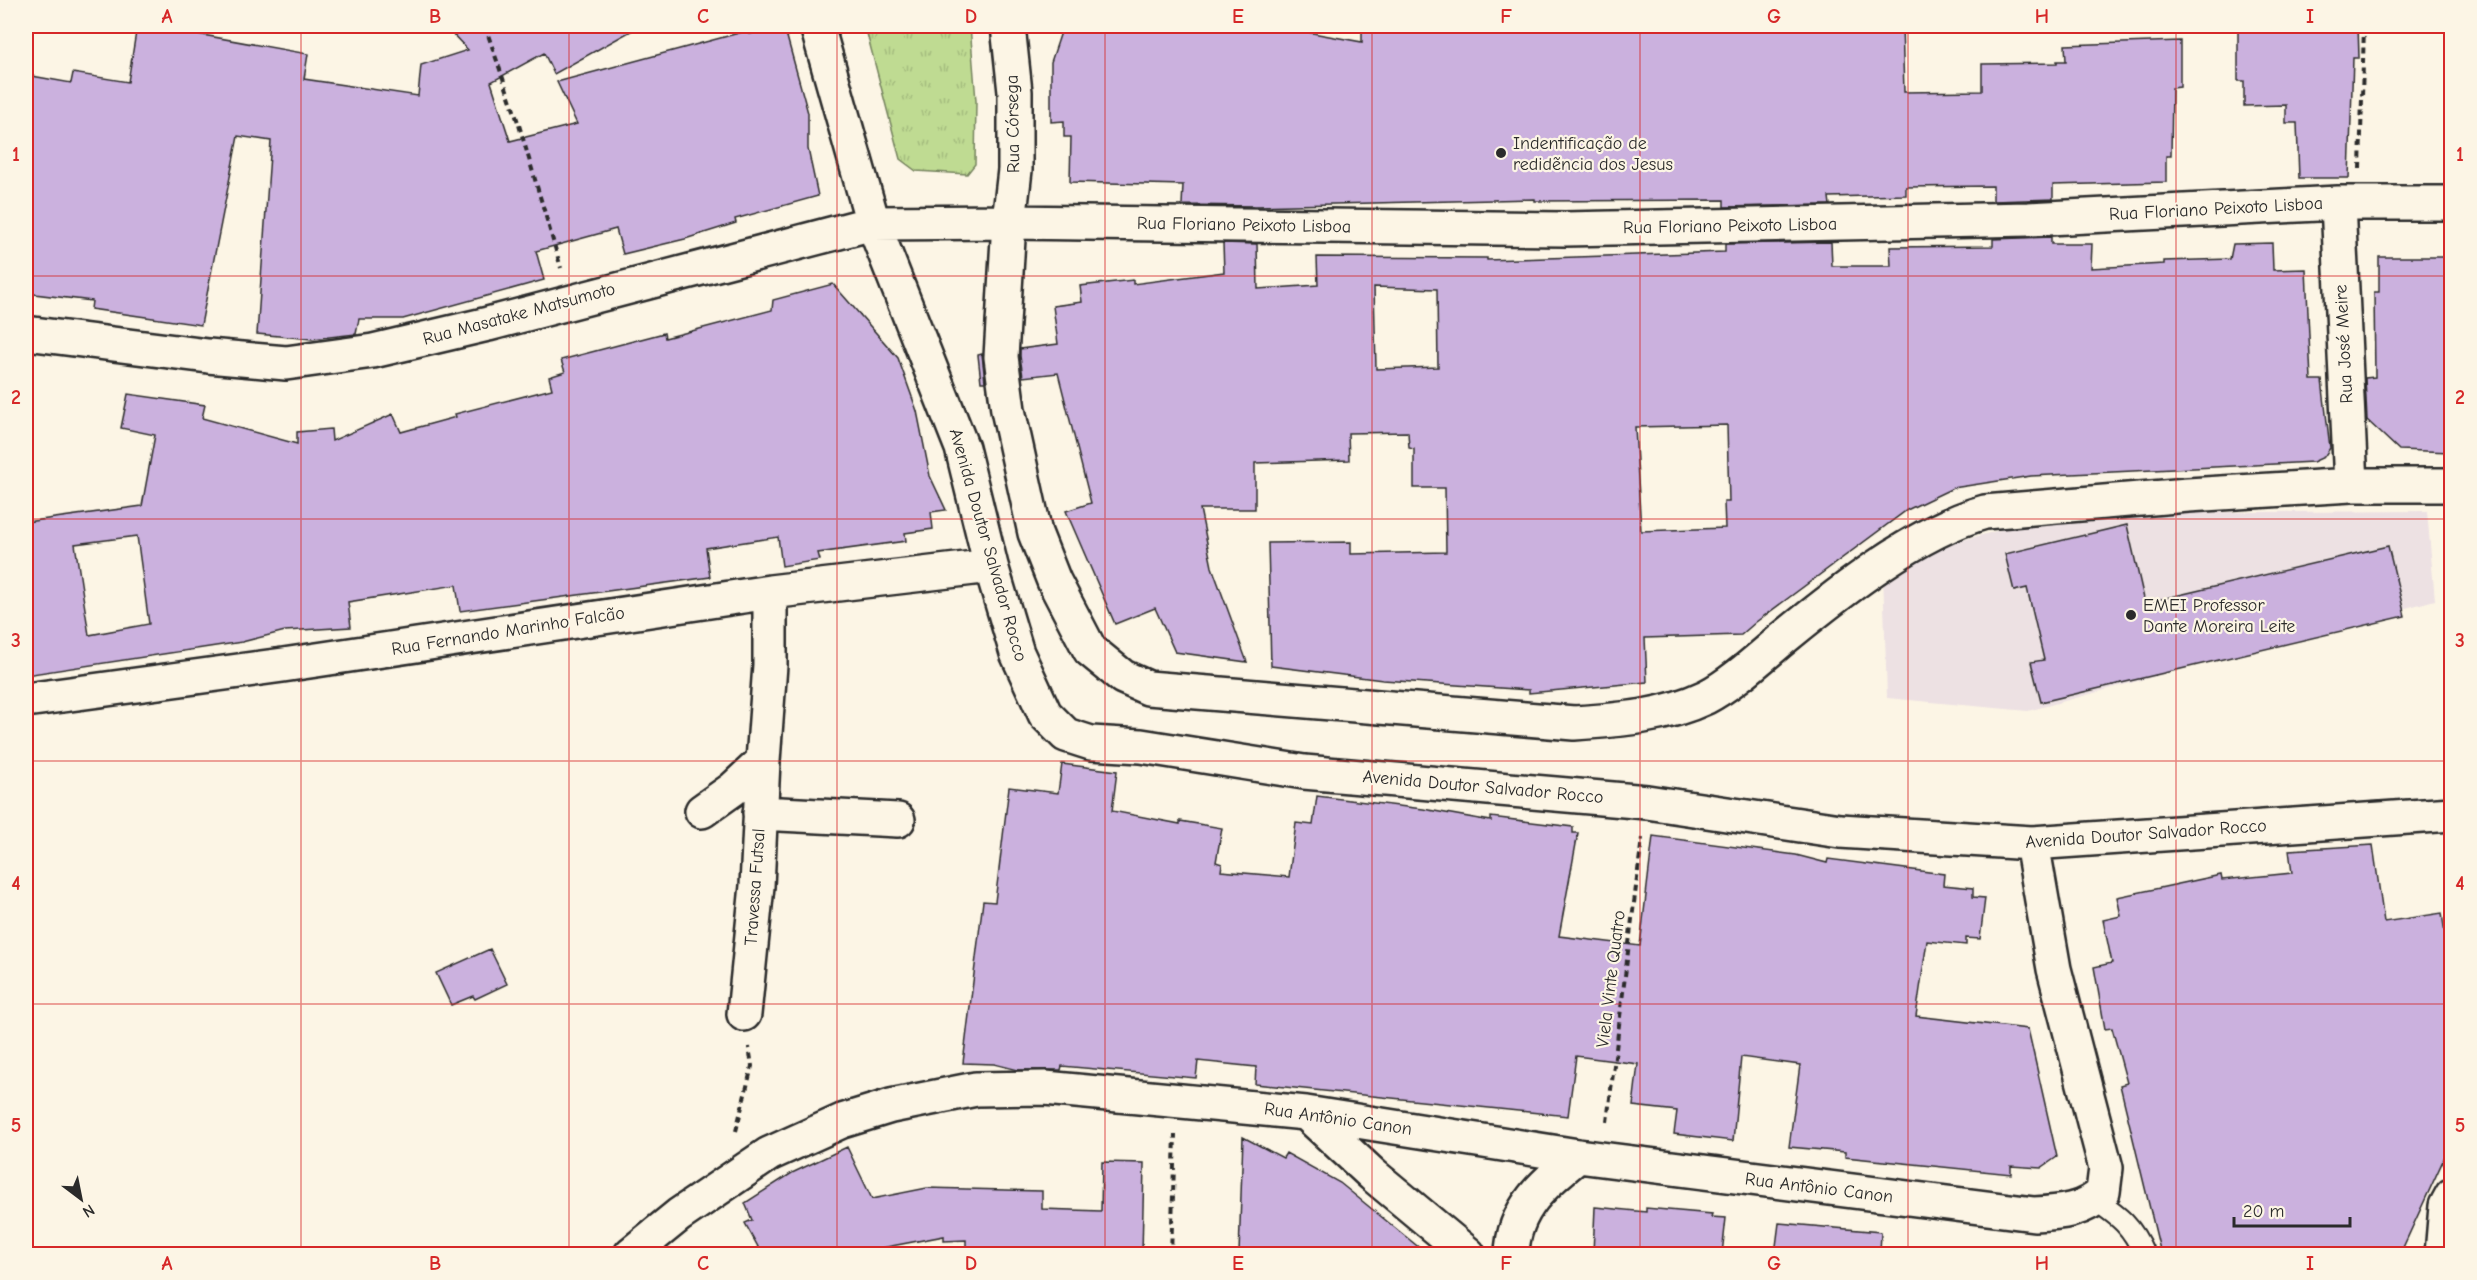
<svg xmlns="http://www.w3.org/2000/svg" width="2477" height="1280" viewBox="0 0 2477 1280" font-family="'Comic Neue',sans-serif">
<style>
.built{fill:#ede1e3}
.park{fill:url(#park-tufts);stroke:#75835e;stroke-width:1.5}
.building{fill:#cbb1de;stroke:#2b2b2b;stroke-width:1.5;fill-rule:evenodd}
.lines{fill:none;stroke-linecap:round;stroke-linejoin:round}
.lane-casing{stroke:#2b2b2b;stroke-width:24}
.street-casing{stroke:#2b2b2b;stroke-width:38}
.path{stroke:#2b2b2b;stroke-width:4;stroke-dasharray:6 4.5;stroke-linecap:butt}
.lane{stroke:#fcf5e5;stroke-width:20}
.street{stroke:#fcf5e5;stroke-width:33}
.grid{fill:none;stroke:#d62828;stroke-width:1.5;stroke-opacity:0.55}
.poi-dot{fill:#2b2b2b;stroke:#fcf5e5;stroke-width:2}
.labels{text-anchor:middle;dominant-baseline:central;stroke-width:4.5;stroke-linejoin:round;paint-order:stroke}
.street-label{font-size:18px;fill:#2b2b2b;stroke:#fcf5e5}
.poi-label{font-size:18px;fill:#2b2b2b;stroke:#fcf5e5;text-anchor:start}
.neatline{fill:none;stroke:#d62828;stroke-width:2}
.grid-label{font-size:20px;text-anchor:middle;font-weight:bold;fill:#d62828}
</style>
<defs>
<pattern id="park-tufts" width="24" height="20" patternUnits="userSpaceOnUse" patternTransform="scale(1.5)"><rect width="24" height="20" fill="#bfdb92"/><path d="M3 7l-1-3M5 7V3M7 7l1-3M15 17l-1-3M17 17v-4M19 17l1-3" fill="none" stroke="#a4bc7e"/></pattern>
</defs>
<rect width="100%" height="100%" fill="#fcf5e5"/>
<filter id="ink" filterUnits="userSpaceOnUse"><feTurbulence type="fractalNoise" baseFrequency=".0167" numOctaves="2"/><feDisplacementMap in="SourceGraphic" scale="12" xChannelSelector="R" yChannelSelector="G"/><feConvolveMatrix kernelMatrix="1 2 1 2 8 2 1 2 1" color-interpolation-filters="sRGB"/></filter>
<g filter="url(#ink)">
<path class="built" d="M2427 511 2435 600 2028 711 1887 698 1883 573 1963 540 2046 518 2114 513Z"/>
<path class="park" d="M865 26H970L976 101 975 164 967 174 916 171 900 159Z"/>
<path class="building" d="M137 26H153L308 54 304 79 418 96 421 65 468 50 445 26H640L554 74 544 53 491 82 510 141 577 124 557 82 750 30V34L784 26 808 113V149L818 196 735 219 736 223 685 239 623 254 616 229 536 251 544 280 403 319H359L356 334 312 339 257 334 271 141 238 136 201 325 91 309 92 301 26 293V75L71 83 73 73 128 82Z
M1063 26H1286L1285 28 1362 42V26H1902L1904 92 1982 91V64L2057 63V61H2066L2065 45 2180 41V87L2172 88 2171 156H2166V182L2053 185V199L1993 201V186L1906 187V195L1829 197 1830 205 1724 207V200L1535 201V199L1256 206 1182 205 1183 185 1070 182 1071 137H1064V121L1051 122V62Z
M2238 26H2358L2359 58H2353L2349 178H2299L2297 123H2286V105L2244 106V81H2238Z
M2051 237V244H2092L2091 268 2164 264V261L2230 259 2233 244 2272 243 2273 270 2306 269 2311 380H2322L2330 448 2324 457 2313 462 2031 476 1953 488 1907 510 1756 622 1741 635 1645 638 1647 682 1529 693V690L1383 680 1271 666 1268 543 1351 542V554L1446 552 1445 488H1414V449L1409 448 1408 432 1348 433 1349 460 1255 463V509H1200L1212 567 1247 662 1175 652 1155 608 1115 624 1066 511 1091 503 1058 373 1023 377 1020 356V349L1058 344 1053 306 1082 302 1080 286 1133 280V284L1224 272 1223 243 1257 244 1258 289 1318 285 1317 257 1487 258V260L1725 252V244L1831 242 1832 266H1891L1890 247 1993 246V239ZM1374 287 1437 289 1438 367 1376 369ZM1727 425 1729 502H1724L1725 528 1641 531 1635 427Z
M2379 257H2451V452L2399 450 2367 420 2365 378 2375 377 2374 292H2379Z
M833 284 898 358 917 411 930 476 946 510 931 512 933 529 905 533 906 541 818 553 820 560 782 566 778 537 706 548 710 577 460 611 456 585 348 602 351 627 285 631 242 642 26 675V522L142 506 155 435 121 428 128 394 205 405 202 418 297 444V432L331 429 332 441 393 414 401 432 456 417 455 414 552 389 549 377 565 372 561 360 664 333 665 338 772 310 773 300ZM137 536 149 624 89 635 75 544Z
M982 354 985 382H981L978 355Z
M2127 525 2145 603 2388 546 2405 616 2041 702 2031 662 2044 660 2027 588 2014 591 2005 554Z
M1062 764 1117 771 1112 811 1180 824V821L1222 828 1216 862 1222 864 1221 871 1289 877 1296 823 1313 825 1317 796 1423 809 1491 821V817L1573 827V833H1578L1559 936 1640 946 1653 836 1796 855 1827 863 1828 859 1944 874 1943 885 1973 888V897L1985 898 1980 939 1966 938V945L1927 941 1916 1016 2028 1029 2057 1157 2041 1168 2011 1166V1174L1845 1157V1152L1789 1147 1800 1065 1741 1057 1733 1141 1674 1134 1677 1111 1633 1106 1638 1064 1576 1056 1568 1116 1255 1084 1256 1067 1198 1061 1196 1078 1062 1066 1061 1070H1018L994 1064 963 1063 983 901 995 902 1009 787 1058 793Z
M2373 845 2384 922 2442 913 2448 955 2451 954V1143L2400 1254H2161L2120 1085 2127 1083 2112 1028 2105 1029 2094 967 2112 963 2103 920 2121 916 2117 897 2221 875 2222 880 2292 873 2289 850Z
M490 949 507 984 475 999 473 996 451 1005 436 973Z
M1243 1137 1283 1158 1286 1153 1340 1183 1427 1254H1239Z
M847 1147 872 1199 927 1188 1042 1191V1209L1101 1211 1102 1162 1144 1163 1142 1254H966V1240L944 1241V1236L850 1254H762L745 1223 752 1220 745 1203 792 1173Z
M1595 1207 1646 1212V1208L1712 1214 1711 1217 1726 1218 1722 1254H1593Z
M1779 1223 1881 1232 1880 1254H1775Z"/>
<g class="lines">
<g class="lane-casing">
<path id="lane" d="M2095 1200C2120 1217 2132 1226 2144 1254"/>
</g>
<g class="street-casing">
<path id="street" d="M817 26 873 223 962 448 991 566 1017 653 1045 714 1066 735 1091 743 1141 746 1304 772 1647 802 1840 831 2032 843 2452 814
M1008 26 1015 92V170L1009 222 1001 357 1008 410 1035 533 1054 581 1090 650 1123 677 1148 688 1574 723C1620 720 1664 717 1706 697 1732 684 1763 655 1786 636 1840 592 1918 530 1985 512L2188 495 2351 485H2452
M2338 203 2351 485
M26 333 208 356 286 363 373 351 488 324 873 223 1009 222 1565 229 2029 219 2338 203H2452
M26 700 283 665 770 592 991 566
M702 811 733 789 763 761
M760 813 898 820
M744 1014 757 886 763 761 770 665V592
M1306 1113 1373 1175 1468 1254
M631 1254 679 1215 769 1154 842 1121 891 1106 976 1089 1045 1088 1306 1113 1578 1156 2034 1214C2059 1213 2085 1211 2103 1192L2106 1168 2054 969 2032 843
M1512 1254C1513 1209 1545 1182 1578 1156
M2442 1254 2446 1206 2452 1195"/>
</g>
<path class="path" d="M485 26 519 125 561 268
M2360 169 2364 26
M1607 1122 1642 838
M736 1131 752 1066 749 1047
M1171 1254 1175 1135"/>
<use href="#lane" class="lane"/>
<use href="#street" class="street"/>
</g>
</g>
<path class="grid" d="M301 26V1254M569 26V1254M837 26V1254M1105 26V1254M1372 26V1254M1640 26V1254M1908 26V1254M2176 26V1254M26 276H2452M26 519H2452M26 761H2452M26 1004H2452"/>
<g class="poi-dot">
<circle cx="1501" cy="153" r="6"/>
<circle cx="2131" cy="615" r="6"/>
</g>
<g class="labels">
<g class="street-label">
<text transform="translate(1013 124) rotate(-91)">Rua Córsega</text>
<text transform="translate(2216 209) rotate(-3)">Rua Floriano Peixoto Lisboa</text>
<text transform="translate(1244 225) rotate(1)">Rua Floriano Peixoto Lisboa</text>
<text transform="translate(1730 226) rotate(-1)">Rua Floriano Peixoto Lisboa</text>
<text transform="translate(519 314) rotate(-15)">Rua Masatake Matsumoto</text>
<text transform="translate(2344 344) rotate(-93)">Rua José Meire</text>
<text transform="translate(988 545) rotate(74)">Avenida Doutor Salvador Rocco</text>
<text transform="translate(508 631) rotate(-9)">Rua Fernando Marinho Falcão</text>
<text transform="translate(1483 787) rotate(5)">Avenida Doutor Salvador Rocco</text>
<text transform="translate(2146 834) rotate(-4)">Avenida Doutor Salvador Rocco</text>
<text transform="translate(755 887) rotate(-86)">Travessa Futsal</text>
<text transform="translate(1611 979) rotate(-83)">Viela Vinte Quatro</text>
<text transform="translate(1338 1119) rotate(8)">Rua Antônio Canon</text>
<text transform="translate(1819 1188) rotate(7)">Rua Antônio Canon</text>
</g>
<g class="poi-label">
<text x="1513" y="143">Indentificação de<tspan x="1513" dy="21">redidẽncia dos Jesus</tspan></text>
<text x="2143" y="605">EMEI Professor<tspan x="2143" dy="21">Dante Moreira Leite</tspan></text>
</g>
</g>
<rect width="2477" height="1280" fill="none" stroke="#fcf5e5" stroke-width="66"/>
<g transform="translate(81 1199) rotate(148)" stroke="#fcf5e5" stroke-width="4.5" paint-order="stroke">
<path d="M0-4.5L10 22L0 15L-10 22Z" fill="#2b2b2b"/>
<text y="-9" font-size="16" font-weight="bold" text-anchor="middle" fill="#2b2b2b">N</text>
</g>
<path d="M2234 1217v9h116v-9" fill="none" stroke="#2b2b2b" stroke-width="3"/>
<text x="2243" y="1217" font-size="18" fill="#2b2b2b" stroke="#fcf5e5" stroke-width="4.5" paint-order="stroke">20 m</text>
<rect x="33" y="33" width="2411" height="1214" class="neatline"/>
<g class="grid-label">
<text x="167" y="23">A</text>
<text x="435" y="23">B</text>
<text x="703" y="23">C</text>
<text x="971" y="23">D</text>
<text x="1238" y="23">E</text>
<text x="1506" y="23">F</text>
<text x="1774" y="23">G</text>
<text x="2042" y="23">H</text>
<text x="2310" y="23">I</text>
<text x="16" y="161">1</text>
<text x="2460" y="161">1</text>
<text x="16" y="404">2</text>
<text x="2460" y="404">2</text>
<text x="16" y="647">3</text>
<text x="2460" y="647">3</text>
<text x="16" y="890">4</text>
<text x="2460" y="890">4</text>
<text x="16" y="1132">5</text>
<text x="2460" y="1132">5</text>
<text x="167" y="1270">A</text>
<text x="435" y="1270">B</text>
<text x="703" y="1270">C</text>
<text x="971" y="1270">D</text>
<text x="1238" y="1270">E</text>
<text x="1506" y="1270">F</text>
<text x="1774" y="1270">G</text>
<text x="2042" y="1270">H</text>
<text x="2310" y="1270">I</text>
</g>
</svg>
